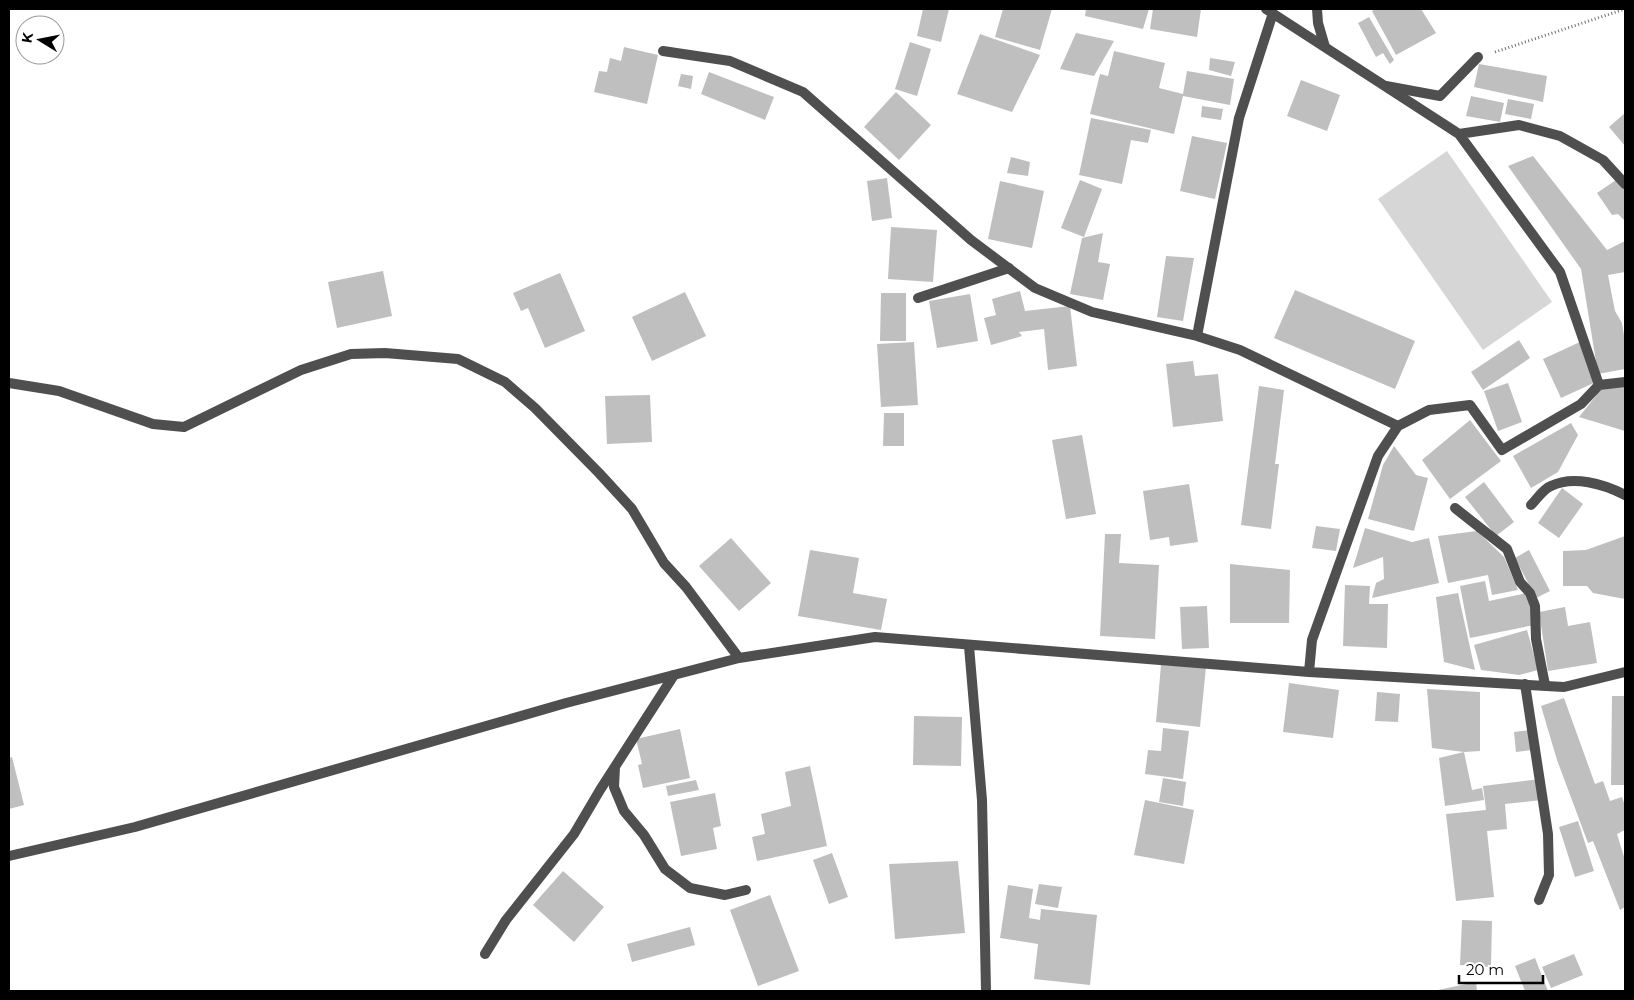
<svg xmlns="http://www.w3.org/2000/svg" width="1634" height="1000" viewBox="0 0 1634 1000" font-family="Montserrat,sans-serif">
<style>
.green{fill:#d6d6d6}
.building{fill:#bfbfbf}
.lines{fill:none;stroke-linecap:round;stroke-linejoin:round}
.path{stroke:#717171;stroke-width:3;stroke-dasharray:1 2.5;stroke-linecap:butt}
.lane{stroke:#4f4f4f;stroke-width:10}
.street{stroke:#4f4f4f;stroke-width:10}
</style>
<rect width="100%" height="100%" fill="#fff"/>
<path class="green" d="M1447 151 1552 302 1483 350 1378 199Z"/>
<path class="building" d="M923 9H949L941 42 917 36Z
M1003 9H1052L1040 50 995 37Z
M1086 9H1149L1143 29 1085 16Z
M1153 9H1201L1197 37 1150 29Z
M1375 9H1421L1436 33 1396 55 1372 11Z
M1369 17 1394 60 1390 64 1383 53 1376 57 1358 23Z
M1076 33 1114 41 1094 76 1060 69Z
M980 34 1040 55 1012 112 957 94Z
M910 42 931 49 917 96 895 89Z
M624 47 658 55 647 104 594 92 599 71 607 72 610 58 621 61Z
M1114 51 1165 63 1159 88 1183 94 1187 71 1234 79 1230 105 1183 96 1174 134 1090 114 1100 74 1108 76Z
M1210 58 1235 62 1231 76 1209 70Z
M1479 64 1547 76 1543 102 1474 87Z
M709 72 774 97 765 120 701 94Z
M681 74 693 76 691 89 678 86Z
M1301 80 1340 95 1327 131 1287 116Z
M896 92 931 125 899 160 864 127Z
M1471 96 1504 103 1500 122 1466 116Z
M1508 99 1534 104 1531 119 1505 114Z
M1202 106 1223 109 1221 120 1201 117Z
M1625 113V146L1609 127Z
M1091 118 1151 130 1148 143 1131 140 1122 184 1079 175Z
M1192 136 1227 143 1215 199 1180 191Z
M1533 156 1607 250 1625 241V272L1608 275 1615 311 1622 323 1625 342V369L1598 374 1581 269 1508 166Z
M1011 157 1030 162 1028 176 1007 173Z
M887 178 892 218 872 221 867 181Z
M1080 180 1102 189 1084 237 1061 228Z
M1616 180 1625 190V221L1618 214 1612 215 1597 193Z
M1000 181 1044 191 1032 248 988 239Z
M891 227 937 230 933 282 888 279Z
M1103 233 1098 262 1110 264 1103 300 1070 294 1082 238Z
M1166 256 1194 258 1183 321 1157 317Z
M383 271 392 316 337 328 328 282Z
M560 273 585 331 545 348 528 308 521 311 513 293Z
M1295 290 1415 341 1395 389 1274 338Z
M1020 291 1025 311 1070 306 1077 366 1048 370 1044 329 1019 332 1022 336 991 345 984 318 996 315 992 299Z
M685 292 706 336 652 361 632 317Z
M881 293H906V341H880Z
M970 294 978 341 937 348 929 301Z
M1519 340 1530 358 1483 390 1471 372Z
M914 342 918 405 881 407 877 344Z
M1580 342 1598 381 1561 398 1543 359Z
M1193 361 1195 376 1218 374 1223 421 1173 427 1166 364Z
M1508 383 1522 422 1498 431 1484 391Z
M1625 385V431L1579 417 1603 387Z
M1259 386 1284 390 1275 464H1279L1271 529 1241 525Z
M650 395 652 442 607 444 605 396Z
M884 413H904V446H883Z
M1470 420 1501 461 1450 499 1422 460Z
M1571 423 1578 435 1558 472 1531 488 1513 456Z
M1082 435 1096 514 1066 519 1052 440Z
M1394 446 1416 475 1428 478 1414 531 1368 519 1383 465Z
M1484 482 1514 522 1496 536 1465 497Z
M1189 484 1198 542 1170 546 1169 537 1150 540 1143 491Z
M1562 488 1583 504 1559 538 1538 523Z
M1316 526 1340 529 1336 551 1312 548Z
M1365 528 1412 542 1429 538 1439 583 1372 598 1376 583 1384 579 1383 557 1353 568Z
M1477 531 1504 557 1518 590 1492 595 1488 575 1448 583 1438 536Z
M1105 534H1121L1119 563 1159 565 1155 639 1100 636Z
M1625 536V599L1593 593 1587 586H1563V551L1586 550Z
M731 538 771 583 739 611 699 566Z
M810 550 859 558 853 593 887 599 881 630 798 616Z
M1529 550 1550 591 1536 598 1515 558Z
M1230 564 1290 570 1289 623H1230Z
M1485 581 1489 601 1527 593 1534 625 1470 638 1460 586Z
M1345 585 1370 586 1369 604H1388L1387 648 1343 646Z
M1458 593 1475 670 1444 662 1436 597Z
M1207 606 1209 648 1182 649 1180 607Z
M1565 607 1568 626 1590 622 1597 663 1548 671 1539 612Z
M1527 630 1538 670 1519 675 1481 670 1474 645Z
M1161 665 1206 667 1200 727 1156 722Z
M1289 683 1339 690 1333 738 1283 732Z
M1427 689 1480 692V751L1464 752 1472 790 1482 788 1484 800 1445 806 1439 758 1464 752 1432 748Z
M1377 692 1400 694 1398 722 1375 721Z
M1612 696H1625V785H1611Z
M1564 698 1595 784 1603 781 1610 801 1622 797 1625 806V830L1617 834 1625 860V907L1620 910 1593 841 1588 843 1557 760 1541 706Z
M914 716 962 717 961 766 913 765Z
M1163 728 1189 731 1183 779 1145 774 1148 750 1161 751Z
M680 729 690 778 643 788 638 765 642 764 636 739Z
M1529 730 1532 750 1516 752 1514 732Z
M12 757 24 805 9 809V758Z
M810 766 827 846 757 861 752 837 765 834 761 814 791 806 785 772Z
M1163 778 1186 782 1183 806 1159 802Z
M1540 779 1542 800 1505 804 1507 829 1487 831 1494 897 1456 901 1446 814 1486 810 1483 786Z
M696 780 699 790 668 796 666 786Z
M715 793 721 826 713 828 717 849 681 856 670 802Z
M1145 800 1194 810 1184 864 1134 855Z
M1578 821 1594 871 1575 877 1559 827Z
M832 853 848 897 829 904 813 860Z
M958 861 965 933 895 939 889 864Z
M563 871 604 907 574 942 533 905Z
M1039 884 1062 887 1058 908 1035 904Z
M1008 885 1033 889 1029 918 1040 920 1041 909 1097 915 1090 985 1034 979 1038 944 1000 938Z
M770 895 799 971 758 986 730 910Z
M1462 920 1492 921 1491 967 1460 965Z
M690 927 695 945 632 962 627 944Z
M1574 954 1583 975 1551 988 1542 967Z
M1535 958 1548 991H1525L1515 966Z
M1476 982 1477 991H1438V990Z"/>
<g class="lines">
<path class="path" d="M1495 52 1625 9"/>
<path class="lane" d="M1386 86 1440 96 1478 57
M918 298 1009 268
M1531 505C1537 499 1543 489 1551 486 1573 475 1604 484 1625 495
M1455 508 1507 549 1520 582 1530 593 1535 606 1536 639 1545 685
M1525 684 1548 834 1549 875 1539 900
M615 767 614 787 624 811 644 835 665 869 690 888 725 895 746 890
M485 954 506 920 574 834 600 790 674 675"/>
<path class="street" d="M1266 9 1459 134 1560 272 1599 385
M1317 9 1318 23 1325 47
M663 51 730 61 803 92 971 240 1035 288 1092 312 1197 336 1240 350 1398 426
M1459 134 1519 125 1560 136 1603 160 1625 184
M1197 336 1239 118 1273 13
M9 383 59 391 153 424 184 427 301 370 351 354 385 353 458 359 505 382 535 408 599 473 632 509 664 563 686 587 739 658
M969 646 982 800 986 991
M1309 672 1312 640 1378 456 1398 426 1429 410 1470 405 1502 450 1581 404 1599 385 1625 382
M9 856 135 827 566 703 739 658 875 637 1309 672 1564 687 1625 672"/>
</g>
<rect width="1634" height="1000" fill="none" stroke="#000000" stroke-width="20"/>
<g transform="translate(40 40) rotate(280)"><circle r="24" fill="#ffffff" stroke="#999999"/>
<path d="M0-4L9 19L0 12L-9 19Z" fill="#000000"/>
<text y="-8" font-size="14" font-weight="bold" text-anchor="middle" fill="#000000">K</text>
</g>
<path d="M1459 975v8h84v-8" fill="none" stroke="#000000" stroke-width="2.5"/>
<text x="1466" y="975" font-size="15" fill="#000000" stroke="#ffffff" stroke-width="4" paint-order="stroke">20 m</text>
</svg>
